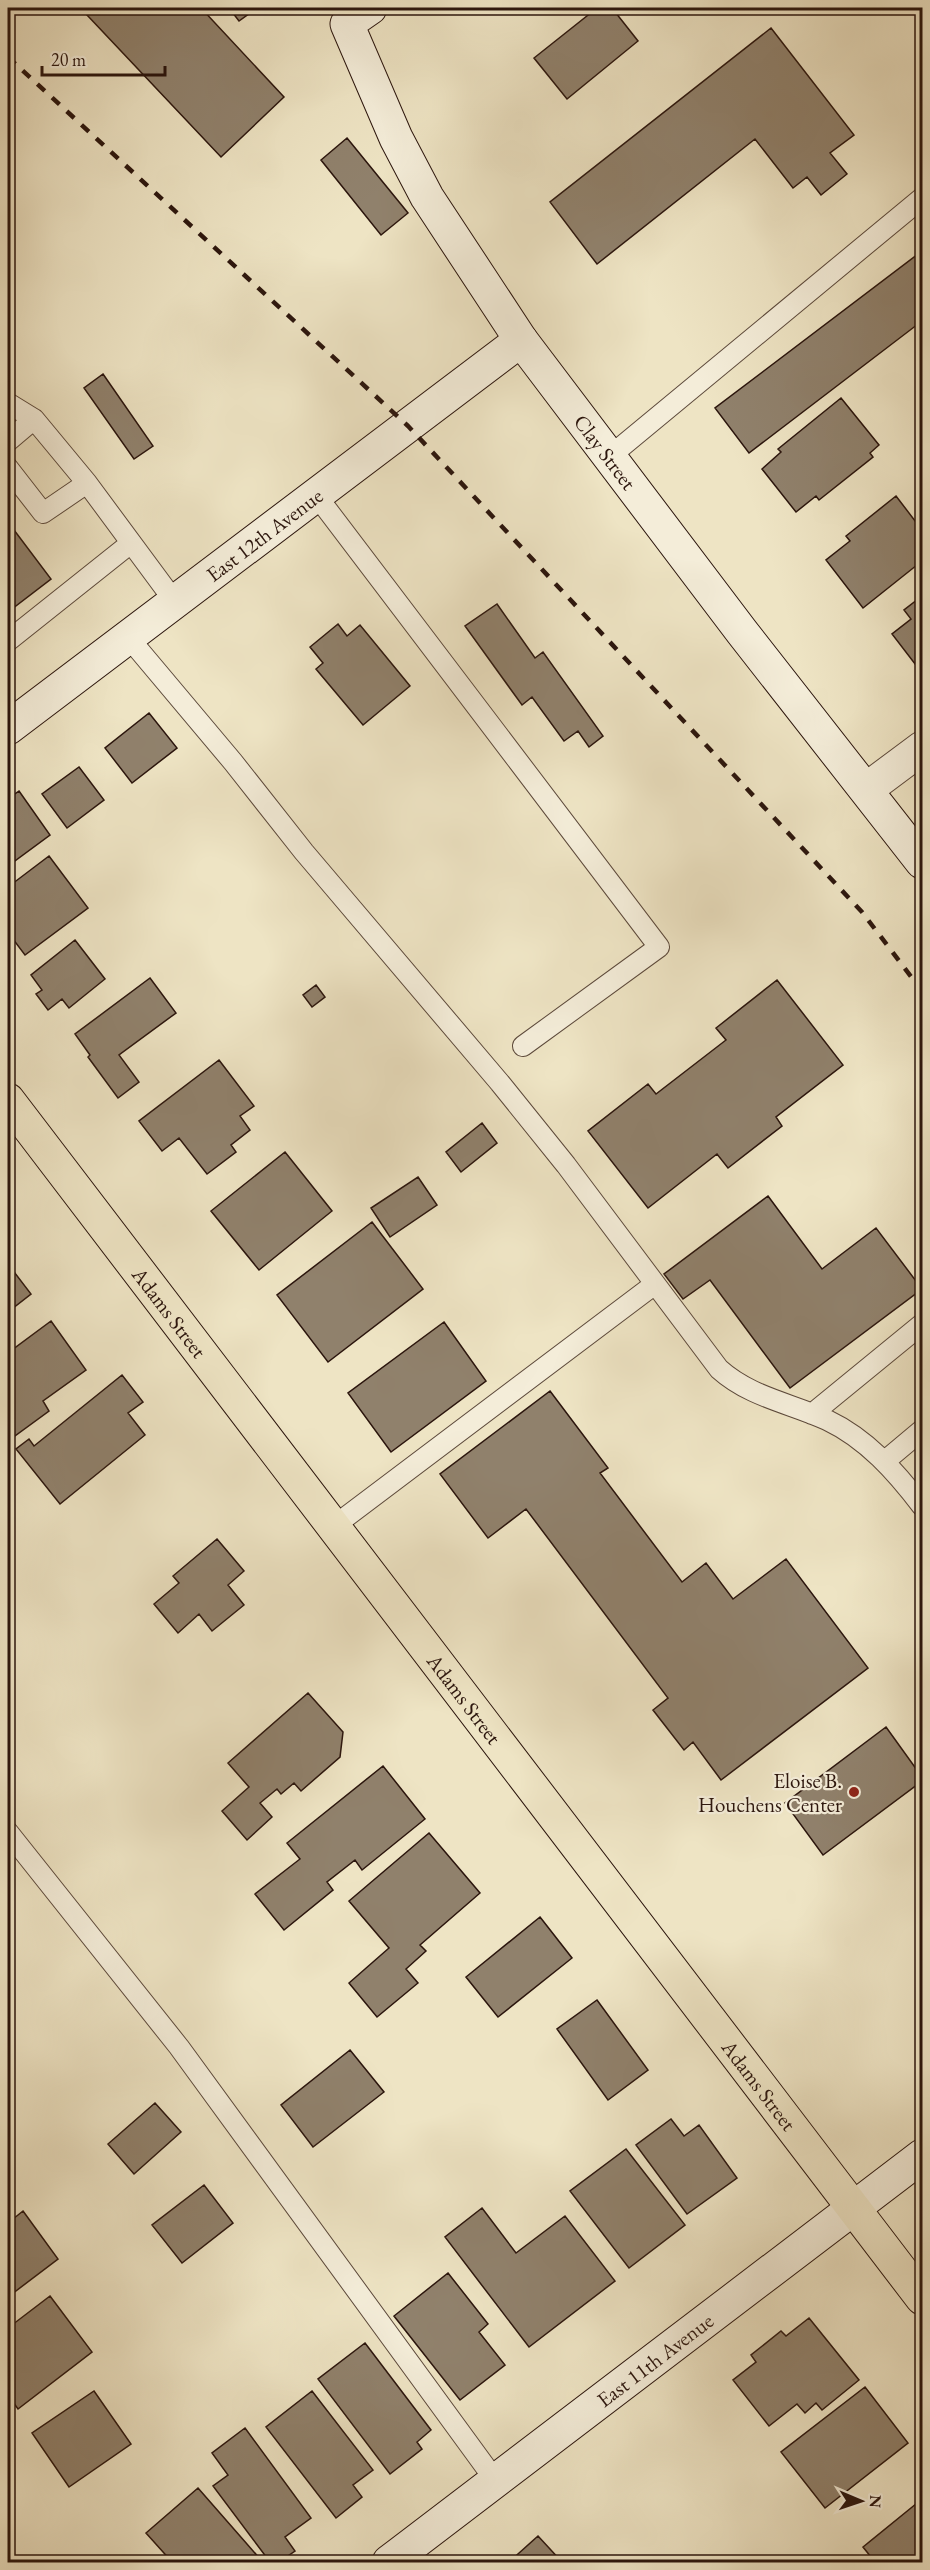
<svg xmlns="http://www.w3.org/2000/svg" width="930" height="2570" viewBox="0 0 930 2570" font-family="'EB Garamond',serif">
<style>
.building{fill:#90816c;stroke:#2b150d;stroke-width:1.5}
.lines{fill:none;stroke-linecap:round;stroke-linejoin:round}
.lane-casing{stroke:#5c493b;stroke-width:22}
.street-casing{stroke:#5c493b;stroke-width:35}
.secondary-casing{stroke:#2b150d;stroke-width:35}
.primary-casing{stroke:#2b150d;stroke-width:35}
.lane{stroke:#f4edd9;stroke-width:20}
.street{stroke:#f4edd9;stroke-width:33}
.secondary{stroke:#f4edd9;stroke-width:33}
.primary{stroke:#eee4c4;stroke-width:33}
.rail{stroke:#2b150d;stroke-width:4.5;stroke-dasharray:10 10;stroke-linecap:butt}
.poi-dot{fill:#8f2418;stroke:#f4edd9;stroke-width:2}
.labels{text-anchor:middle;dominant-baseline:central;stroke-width:4.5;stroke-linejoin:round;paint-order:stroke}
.street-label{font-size:21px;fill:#2b150d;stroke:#f4edd9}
.poi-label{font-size:21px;fill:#2b150d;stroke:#f4edd9;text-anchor:end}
</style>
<rect width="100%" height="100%" fill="#eee4c4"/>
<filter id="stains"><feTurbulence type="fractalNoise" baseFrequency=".00333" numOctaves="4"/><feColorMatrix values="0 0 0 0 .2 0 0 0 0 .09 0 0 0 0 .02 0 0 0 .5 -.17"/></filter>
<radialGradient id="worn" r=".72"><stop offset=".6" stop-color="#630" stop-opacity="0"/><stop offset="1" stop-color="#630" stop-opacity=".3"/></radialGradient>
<path class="building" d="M94 8H201L284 97 221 157 87 15Z
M229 8H257L239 21Z
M597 8H612L638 41 567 99 534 58Z
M771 28 854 135 830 153 847 174 821 195 807 177 793 188 755 139 597 264 550 202Z
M347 138 408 213 381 235 321 160Z
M922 251V321L749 453 715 408Z
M103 374 153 446 134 459 84 388Z
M841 398 879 445 870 453 873 457 819 500 816 496 796 512 762 469 781 452 778 449Z
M896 496 922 530V561L863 608 826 560 850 541 846 536Z
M8 522 51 579 8 612Z
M922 596V673L892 634 911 619 904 610Z
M497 604 535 658 543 652 603 736 589 747 578 731 564 741 532 697 522 705 465 626Z
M338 624 347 636 360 625 410 686 363 725 316 669 323 663 310 647Z
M149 713 177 748 132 783 105 748Z
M79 767 104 800 67 828 42 794Z
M19 791 50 835 8 866V799Z
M49 856 88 908 25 955 13 939 8 943V887Z
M75 940 105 979 69 1008 62 999 48 1010 36 994 42 990 31 975Z
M150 978 176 1013 119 1055 139 1082 118 1098 88 1057 90 1055 75 1034Z
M777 980 843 1065 776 1117 782 1126 728 1168 717 1154 648 1208 588 1131 648 1084 656 1094 726 1040 716 1028Z
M316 985 325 997 312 1007 303 995Z
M219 1060 254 1106 240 1116 250 1130 231 1145 236 1152 207 1174 179 1138 162 1151 139 1121Z
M482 1123 497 1143 461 1172 446 1152Z
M285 1152 332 1211 259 1270 211 1211Z
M418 1177 437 1205 390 1237 371 1208Z
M768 1196 822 1269 876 1228 922 1289 790 1388 710 1280 683 1299 664 1274Z
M372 1222 423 1289 328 1362 277 1295Z
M8 1264 31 1294 8 1312Z
M51 1321 86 1370 43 1401 49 1411 8 1441V1353Z
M444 1322 486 1381 391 1452 348 1393Z
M122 1375 143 1402 128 1413 145 1435 60 1504 16 1449 29 1439 34 1446Z
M550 1391 608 1468 600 1473 682 1582 706 1563 733 1599 786 1559 868 1668 721 1780 693 1742 684 1750 653 1710 668 1698 526 1509 488 1538 440 1474Z
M217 1539 244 1571 228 1585 244 1605 212 1631 199 1614 178 1633 154 1604 179 1583 173 1576Z
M308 1693 343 1732 340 1757 301 1791 294 1783 281 1794 277 1789 260 1803 272 1817 247 1840 222 1811 249 1787 228 1763Z
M886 1727 922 1777V1781L823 1855 785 1803Z
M383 1766 425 1819 362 1870 355 1860 327 1882 333 1890 284 1930 255 1894 300 1859 287 1843Z
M429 1833 480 1893 420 1945 426 1951 406 1969 418 1983 377 2017 349 1983 389 1948 349 1901Z
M540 1917 572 1958 498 2017 466 1977Z
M597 2000 648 2070 608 2100 557 2029Z
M350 2050 384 2092 313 2147 281 2105Z
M155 2103 181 2132 134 2174 108 2144Z
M671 2119 684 2136 699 2125 737 2178 687 2214 636 2145Z
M626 2149 685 2225 629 2268 570 2191Z
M204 2185 233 2223 182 2263 152 2225Z
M482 2208 516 2253 565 2216 615 2281 529 2347 445 2237Z
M23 2211 58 2259 8 2297V2223Z
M448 2273 488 2324 479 2332 505 2365 460 2400 394 2316Z
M50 2296 92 2352 18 2409 8 2395V2328Z
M809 2318 859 2380 822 2410 816 2403 805 2413 797 2404 769 2426 733 2380 756 2362 751 2355 781 2331 786 2336Z
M365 2343 431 2430 417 2442 422 2449 390 2474 318 2379Z
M865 2387 908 2443 825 2508 781 2452Z
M94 2391 131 2444 69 2487 32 2433Z
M312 2391 373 2470 353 2485 362 2497 336 2518 266 2427Z
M245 2428 311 2518 285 2537 295 2551 279 2562H270L213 2486 228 2475 212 2453Z
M198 2488 261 2560 259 2562H172L146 2533Z
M922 2499V2562H875L863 2547Z
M538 2536 562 2562H509Z"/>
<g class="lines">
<g class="lane-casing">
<path id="lane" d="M8 403 34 419 87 483 175 602
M8 441 34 419
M609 457 922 198
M8 468 43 513 87 483
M316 495 659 947 523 1046
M128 637 233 762 304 852 500 1083 566 1165 719 1369C750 1397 790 1403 827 1420 867 1439 896 1472 922 1506
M8 641 131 543
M812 1414 922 1324
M885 1461 922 1430
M334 1526 655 1284
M8 1832 179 2047 495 2480"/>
</g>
<g class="street-casing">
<path id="street" d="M867 789 922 748"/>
</g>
<g class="secondary-casing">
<g id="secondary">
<path id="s1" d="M370 8 347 24 396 138 427 197 521 340 742 632 922 862"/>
<path id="s2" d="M8 728 521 340"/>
<path id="s3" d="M389 2562 922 2156"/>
</g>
</g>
<g class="primary-casing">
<g id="primary">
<path id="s4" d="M8 1100 922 2298"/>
</g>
</g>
<use href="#lane" class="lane"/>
<use href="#street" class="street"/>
<use href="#secondary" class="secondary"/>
<use href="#primary" class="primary"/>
<path class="rail" d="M8 57 408 426 862 912 922 991"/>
</g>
<circle class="poi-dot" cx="854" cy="1792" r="6"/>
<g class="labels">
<g class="street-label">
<text stroke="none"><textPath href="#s1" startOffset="530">Clay Street</textPath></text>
<text stroke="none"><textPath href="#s2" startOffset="321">East 12th Avenue</textPath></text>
<text stroke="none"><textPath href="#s4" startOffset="267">Adams Street</textPath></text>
<text stroke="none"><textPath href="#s4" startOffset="753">Adams Street</textPath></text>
<text stroke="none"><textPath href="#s4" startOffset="1239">Adams Street</textPath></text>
<text stroke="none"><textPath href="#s3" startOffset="334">East 11th Avenue</textPath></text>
</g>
<g class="poi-label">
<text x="842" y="1780">Eloise B.<tspan x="842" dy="24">Houchens Center</tspan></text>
</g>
</g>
<rect width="930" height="2570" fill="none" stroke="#eee4c4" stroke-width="30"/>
<rect x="9" y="9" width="912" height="2552" fill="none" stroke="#2b150d" stroke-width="3"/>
<rect x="15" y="15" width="900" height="2540" fill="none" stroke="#2b150d" stroke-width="1.5"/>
<g transform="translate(861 2501) rotate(92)" stroke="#f4edd9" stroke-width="4.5" paint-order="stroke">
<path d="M0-4.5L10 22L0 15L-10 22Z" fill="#2b150d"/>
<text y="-9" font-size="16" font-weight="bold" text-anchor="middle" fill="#2b150d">N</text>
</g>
<path d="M42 66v9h123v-9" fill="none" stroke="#2b150d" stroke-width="3"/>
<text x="51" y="66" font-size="18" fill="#2b150d" stroke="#f4edd9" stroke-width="4.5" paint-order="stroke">20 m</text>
<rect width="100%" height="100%" filter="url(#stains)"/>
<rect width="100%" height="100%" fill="url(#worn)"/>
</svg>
